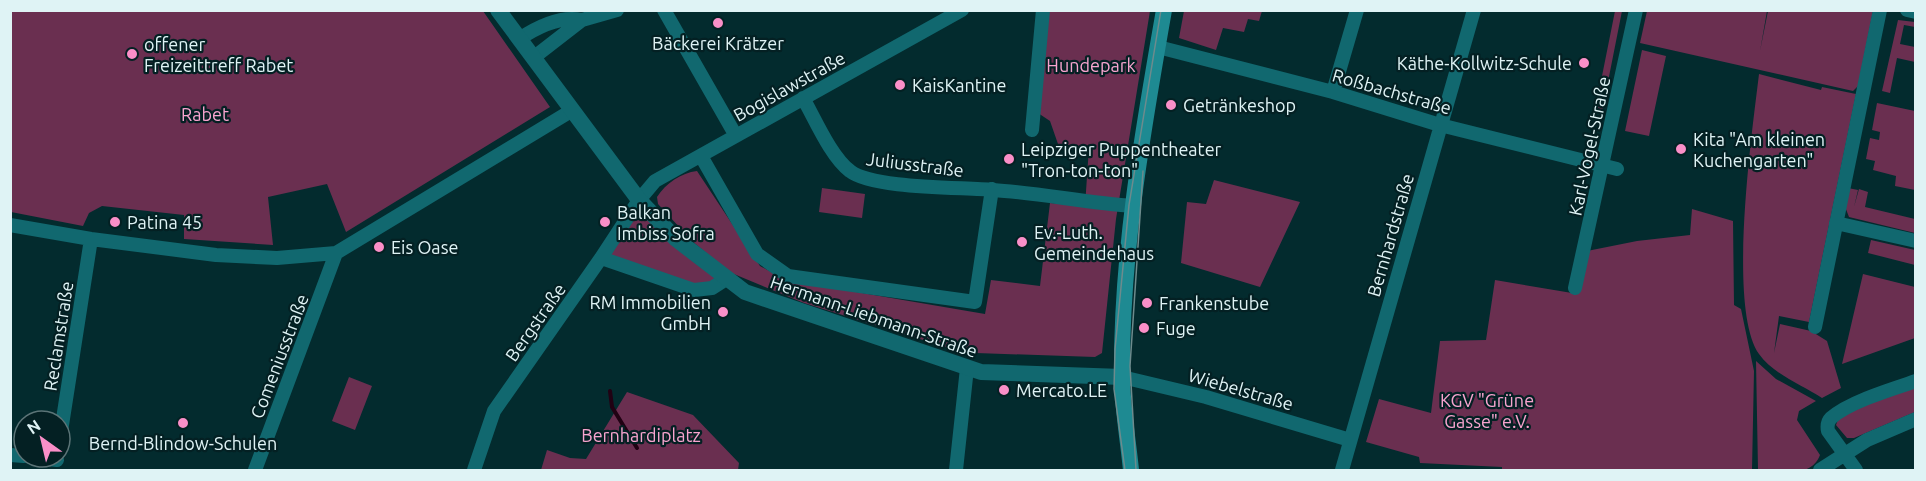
<svg xmlns="http://www.w3.org/2000/svg" width="1926" height="481" viewBox="0 0 1926 481" font-family="Ubuntu,sans-serif">
<style>
.green{fill:#6a2f50}
.lines{fill:none;stroke-linecap:round;stroke-linejoin:round}
.stream{stroke:#210113;stroke-width:4}
.minor{stroke:#11686f;stroke-width:14}
.tertiary{stroke:#11686f;stroke-width:16}
.secondary{stroke:#1e8a92;stroke-width:16}
.tram{stroke:#6d8b8d;stroke-width:1.5}
.poi-dot{fill:#fa8fc8;stroke:#042023;stroke-width:2}
.labels{text-anchor:middle;dominant-baseline:central;stroke-width:4.5;stroke-linejoin:round;paint-order:stroke}
.poi-label{font-size:18px;fill:#dff3f5;stroke:#042023;text-anchor:start}
.park-label{font-size:18px;fill:#f8a4cf;stroke:#042023}
.street-label{font-size:18px;fill:#dff3f5;stroke:#042023}
</style>
<rect width="100%" height="100%" fill="#032b2e"/>
<path class="green" d="M10 11H483L550 107 346 232 327 184 268 197 273 245 184 239V215L102 206 89 213 83 226 11 212Z
M1046 11H1150L1116 219 1102 353 1095 357 976 353 955 350 804 303 729 272 692 241 658 204 657 197C666 183 681 173 697 171L760 266 786 280 985 314 991 280 1040 286 1050 203 1085 206 1089 147 1058 144 1050 121 1038 113Z
M1184 11V10L1262 11 1259 21 1248 19 1244 32 1223 28 1216 50 1179 38Z
M1615 11H1622L1602 112 1595 111Z
M1647 11H1767L1760 51 1768 11H1873L1858 86 1853 91 1640 43Z
M1898 20 1915 22V27L1904 25 1900 44 1915 47V62L1897 58 1890 93 1882 91Z
M1642 50 1666 56 1649 136 1625 131Z
M1759 74 1821 90 1822 87 1856 94 1809 322 1779 316 1774 353 1780 324 1811 331 1827 341 1841 388 1822 398C1802 385 1773 374 1759 354 1727 308 1752 133 1759 74Z
M1877 103 1915 111V190L1895 186 1896 176 1873 170 1875 161 1866 159 1870 138 1879 140 1880 132 1872 130Z
M1214 180 1300 202 1260 287 1181 263 1187 202 1206 204Z
M822 188 865 194 862 218 819 212Z
M1848 188 1858 190 1854 207 1859 189 1868 192 1865 207 1915 219V233L1849 217 1844 204Z
M639 200 726 279 694 290 601 258Z
M1692 209 1733 221 1734 305 1741 309 1754 371 1752 470H1502V467L1420 463 1419 457 1366 442 1379 399 1431 413 1440 341 1486 340 1495 280 1578 294 1587 251 1637 241 1690 235Z
M1871 240 1915 250V265L1868 253Z
M1863 274 1915 287V338L1842 364Z
M1756 361 1776 379 1816 401 1799 411 1797 420 1820 455C1811 479 1780 471 1758 470Z
M349 377 372 386 355 430 332 421Z
M1915 384V412L1854 438H1847L1836 425 1839 417Z
M627 392 693 415 739 463 738 470H541L547 450 570 458 586 459Z"/>
<g class="lines">
<path class="stream" d="M610 391 612 407 637 448"/>
<path class="minor" d="M664 10 736 136
M1907 10 1916 12
M519 39C537 27 560 15 582 20
M1158 47 1333 92 1440 125 1617 169
M533 58 582 20 617 10
M1333 92 1357 10
M803 98C815 119 831 157 850 171 873 189 962 187 993 190 1040 193 1087 203 1134 206
M1032 130 1043 10
M701 156 757 254 788 276 975 302 992 189
M1836 223 1916 241
M10 225 91 239 216 255 277 258 336 253 571 111
M601 258 694 290 712 288 726 279
M1575 288 1636 10
M1815 327 1880 10
M1122 377 1206 397 1350 440
M60 438 91 239
M10 455 24 456
M30 457 57 460
M255 470 336 253
M474 470 494 411 601 258 639 200 655 181 962 10
M956 470 967 368
M1342 470 1474 10
M1820 470 1867 440 1916 419
M1856 470 1828 431C1827 426 1827 422 1831 418 1849 402 1892 389 1916 381"/>
<path class="tertiary" d="M498 10 639 200 676 239 745 292 981 372 1122 377"/>
<path class="secondary" d="M1131 470C1128 439 1122 406 1122 375 1121 253 1143 130 1164 10"/>
<path class="tram" d="M1125 470 1114 389 1115 349 1129 205 1161 10
M1136 470 1130 366 1143 171"/>
</g>
<g class="poi-dot">
<circle cx="718" cy="23" r="6"/>
<circle cx="132" cy="54" r="6"/>
<circle cx="1584" cy="63" r="6"/>
<circle cx="900" cy="85" r="6"/>
<circle cx="1171" cy="105" r="6"/>
<circle cx="1681" cy="149" r="6"/>
<circle cx="1009" cy="159" r="6"/>
<circle cx="115" cy="222" r="6"/>
<circle cx="605" cy="222" r="6"/>
<circle cx="1022" cy="242" r="6"/>
<circle cx="379" cy="247" r="6"/>
<circle cx="1147" cy="303" r="6"/>
<circle cx="723" cy="312" r="6"/>
<circle cx="1144" cy="328" r="6"/>
<circle cx="1004" cy="390" r="6"/>
<circle cx="183" cy="423" r="6"/>
</g>
<g class="labels">
<g class="poi-label">
<text x="718" y="43" text-anchor="middle">Bäckerei Krätzer</text>
<text x="144" y="44">offener<tspan x="144" dy="21">Freizeittreff Rabet</tspan></text>
<text x="1572" y="63" text-anchor="end">Käthe-Kollwitz-Schule</text>
<text x="912" y="85">KaisKantine</text>
<text x="1183" y="105">Getränkeshop</text>
<text x="1693" y="139">Kita "Am kleinen<tspan x="1693" dy="21">Kuchengarten"</tspan></text>
<text x="1021" y="149">Leipziger Puppentheater<tspan x="1021" dy="21">"Tron-ton-ton"</tspan></text>
<text x="617" y="212">Balkan<tspan x="617" dy="21">Imbiss Sofra</tspan></text>
<text x="127" y="222">Patina 45</text>
<text x="1034" y="232">Ev.-Luth.<tspan x="1034" dy="21">Gemeindehaus</tspan></text>
<text x="391" y="247">Eis Oase</text>
<text x="711" y="302" text-anchor="end">RM Immobilien<tspan x="711" dy="21">GmbH</tspan></text>
<text x="1159" y="303">Frankenstube</text>
<text x="1156" y="328">Fuge</text>
<text x="1016" y="390">Mercato.LE</text>
<text x="183" y="443" text-anchor="middle">Bernd-Blindow-Schulen</text>
</g>
<g class="park-label">
<text x="1091" y="65">Hundepark</text>
<text x="205" y="114">Rabet</text>
<text x="1487" y="400">KGV "Grüne<tspan x="1487" dy="21">Gasse" e.V.</tspan></text>
<text x="641" y="435">Bernhardiplatz</text>
</g>
<g class="street-label">
<text transform="translate(789 86) rotate(-29)">Bogislawstraße</text>
<text transform="translate(1392 91) rotate(16)">Roßbachstraße</text>
<text transform="translate(1589 146) rotate(-78)">Karl-Vogel-Straße</text>
<text transform="translate(915 164) rotate(7)">Juliusstraße</text>
<text transform="translate(1390 235) rotate(-74)">Bernhardstraße</text>
<text transform="translate(874 316) rotate(19)">Hermann-Liebmann-Straße</text>
<text transform="translate(535 322) rotate(-55)">Bergstraße</text>
<text transform="translate(58 336) rotate(-81)">Reclamstraße</text>
<text transform="translate(279 356) rotate(-69)">Comeniusstraße</text>
<text transform="translate(1241 389) rotate(16)">Wiebelstraße</text>
</g>
</g>
<rect width="1926" height="481" fill="none" stroke="#dff3f5" stroke-width="24"/>
<g transform="translate(42 439) rotate(326)"><circle r="28" fill="#042023" stroke="#5c7477" stroke-width="1.5"/>
<path d="M0-4.5L10 22L0 15L-10 22Z" fill="#fa8fc8"/>
<text y="-9" font-size="16" font-weight="bold" text-anchor="middle" fill="#dff3f5">N</text>
</g>
</svg>
